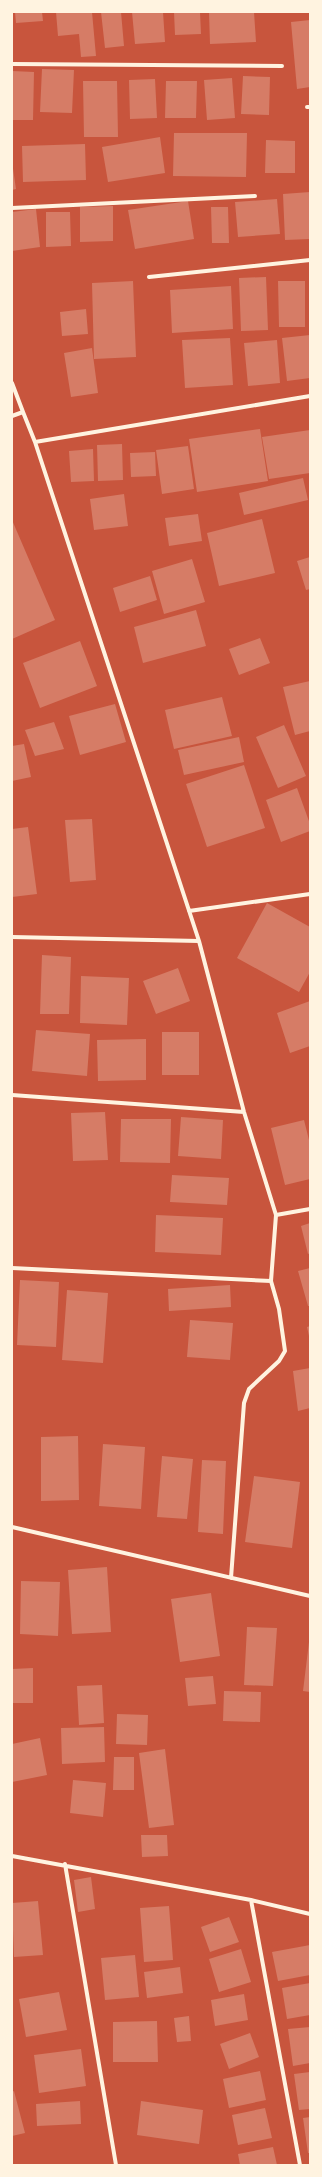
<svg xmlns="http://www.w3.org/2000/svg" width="322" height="2177" viewBox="0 0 322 2177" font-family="'Space Grotesk',sans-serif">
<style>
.building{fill:#d67c66}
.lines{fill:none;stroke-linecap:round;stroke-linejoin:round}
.minor{stroke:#fff3e0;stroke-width:4}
</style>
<rect width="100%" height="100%" fill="#c8553d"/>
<path class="building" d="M15 12H42L43 21 16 23Z
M56 12H92L96 56 81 57 79 34 58 36Z
M101 12H121L124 46 105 48Z
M132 12H163L165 42 135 44Z
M174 12H200L201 34 175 35Z
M209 12H254L256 42 210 44Z
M310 20V87L297 89 291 22Z
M42 69 74 70 72 113 40 112Z
M12 71 34 72 33 120H12Z
M243 76 270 77 269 115 241 114Z
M232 78 235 118 207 120 204 80Z
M155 79 157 118 130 119 129 80Z
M83 81H117L118 137H84Z
M166 81H197L196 118H165Z
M174 133H247L246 177 173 176Z
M160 137 165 173 108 182 102 147Z
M266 140 295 141V173H265Z
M85 144 86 180 23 182 22 146Z
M12 162 16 189 12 190Z
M310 192V239L285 240 283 194Z
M277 199 280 234 238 237 235 202Z
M188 201 194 239 135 249 128 210Z
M113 206V241L80 242V207Z
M211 207H228L229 243H212Z
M36 209 40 247 12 251V212Z
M46 212H70L71 246 46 247Z
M266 277 268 330 241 331 239 278Z
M133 281 136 357 94 359 92 283Z
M278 281H305V327H279Z
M231 286 233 329 172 333 170 290Z
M86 309 88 334 62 336 60 312Z
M310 335V378L287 381 282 338Z
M230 338 233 385 185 388 182 340Z
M277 340 280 383 248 386 244 343Z
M92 348 98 393 71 397 64 353Z
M260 429 268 481 197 492 189 439Z
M310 430V473L269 479 262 437Z
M122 444 123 480 98 481 97 445Z
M188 446 194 489 162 494 156 450Z
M93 449 94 481 71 482 69 451Z
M155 452 156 476 131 477 130 453Z
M303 478 308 500 244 515 239 493Z
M124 494 128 526 94 530 90 499Z
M198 514 202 541 169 546 165 518Z
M262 519 275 573 219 586 207 533Z
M12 520 55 620 12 639Z
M310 557V589L306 590 297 561Z
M192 559 205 602 164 614 152 571Z
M150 576 157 600 120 612 113 588Z
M196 610 206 646 143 663 134 627Z
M260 638 270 663 239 675 229 649Z
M80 641 97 686 40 708 23 663Z
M310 681V731L295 735 283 687Z
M222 697 232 736 174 749 165 710Z
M115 704 126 742 80 755 69 716Z
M54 722 64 749 35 756 25 730Z
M284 725 306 776 278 788 256 737Z
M239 737 244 762 184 775 178 750Z
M24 744 31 777 12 781V746Z
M244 765 265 828 207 847 186 784Z
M297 788 310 824V831L281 842 266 800Z
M92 819 96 880 70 882 65 820Z
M28 827 37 894 12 897V829Z
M267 903 310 927V972L299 992 237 958Z
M42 955 71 957 69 1014H40Z
M178 968 190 1001 156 1014 143 981Z
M81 976 129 978 127 1025 80 1023Z
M310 1001V1046L290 1053 277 1013Z
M36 1030 90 1034 87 1076 32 1071Z
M162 1032H199V1075H162Z
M146 1039V1080L98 1081 97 1040Z
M105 1112 108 1160 73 1161 71 1113Z
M181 1117 223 1120 221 1159 178 1156Z
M121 1119H171L170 1163 120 1162Z
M304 1120 310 1144V1179L285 1185 271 1128Z
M172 1175 229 1178 227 1205 170 1202Z
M156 1215 223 1218 221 1255 155 1252Z
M310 1223V1253L308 1254 301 1226Z
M310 1268V1306H308L298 1271Z
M20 1280 59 1282 56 1347 17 1345Z
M230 1285 231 1307 169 1311 168 1289Z
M67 1290 108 1293 103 1363 62 1360Z
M190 1320 233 1323 230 1360 187 1357Z
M310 1326V1336H309L307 1327Z
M310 1368V1408L298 1411 293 1371Z
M78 1436 79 1500 41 1501V1437Z
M103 1444 145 1447 141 1509 99 1506Z
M162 1456 193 1459 187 1519 157 1517Z
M202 1460 226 1461 223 1534 198 1532Z
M254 1476 300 1482 292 1548 245 1542Z
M107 1567 111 1632 72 1634 68 1570Z
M21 1581 60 1582 58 1636 20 1634Z
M211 1593 220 1656 180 1662 171 1599Z
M247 1627 277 1628 273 1686 244 1685Z
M309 1642H310V1692L303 1691Z
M33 1668V1703H12V1669Z
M213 1676 216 1704 188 1706 185 1678Z
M102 1685 104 1723 79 1725 77 1686Z
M224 1691 261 1692 260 1722 223 1721Z
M117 1714 148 1715 147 1745 116 1744Z
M104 1727 105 1762 62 1764 61 1728Z
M40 1738 47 1775 12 1782V1744Z
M165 1749 174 1825 149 1828 139 1753Z
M114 1757H134V1790H113Z
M73 1780 106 1783 103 1817 70 1813Z
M141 1835H167L168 1856 142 1857Z
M91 1877 95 1909 78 1912 74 1880Z
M38 1901 43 1955 14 1957 12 1903Z
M169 1906 173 1960 144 1962 140 1908Z
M229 1917 239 1942 210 1952 201 1927Z
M310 1945V1975L278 1981 272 1952Z
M241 1949 251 1982 219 1992 209 1959Z
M135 1955 139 1997 105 2000 101 1958Z
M180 1967 183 1993 147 1998 144 1972Z
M310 1983V2015L287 2019 282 1988Z
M59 1992 67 2030 26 2037 19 1999Z
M244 1994 248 2020 215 2026 211 2000Z
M189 2016 191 2041 177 2042 174 2018Z
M157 2021 158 2062H113V2022Z
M310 2027V2063L293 2066 288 2029Z
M250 2033 259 2057 229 2069 220 2044Z
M81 2049 86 2086 39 2093 34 2055Z
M260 2071 266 2100 229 2108 223 2079Z
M310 2072V2109L299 2110 294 2074Z
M14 2091 25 2133 12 2136V2092Z
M80 2101 81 2124 37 2126 36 2104Z
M141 2101 203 2110 199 2144 137 2135Z
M265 2108 272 2138 238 2145 232 2115Z
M310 2117V2153H308L303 2118Z
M273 2147 277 2165H240L238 2154Z"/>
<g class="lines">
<path class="minor" d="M12 64 282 66
M307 107H310
M12 208 255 196
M149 277 310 260
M12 383 23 412
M12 416 23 412 35 442 199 941 244 1112 276 1215 271 1281 279 1309 285 1351 279 1361 249 1389 244 1403 231 1578
M35 442 310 396
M189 911 310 894
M12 937 199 941
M12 1095 244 1112
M276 1215 310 1209
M12 1268 271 1281
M12 1527 310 1596
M12 1856 251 1900 310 1914
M65 1864 116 2165
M251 1900 300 2165"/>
</g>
<rect width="322" height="2177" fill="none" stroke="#fff3e0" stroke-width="26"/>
</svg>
